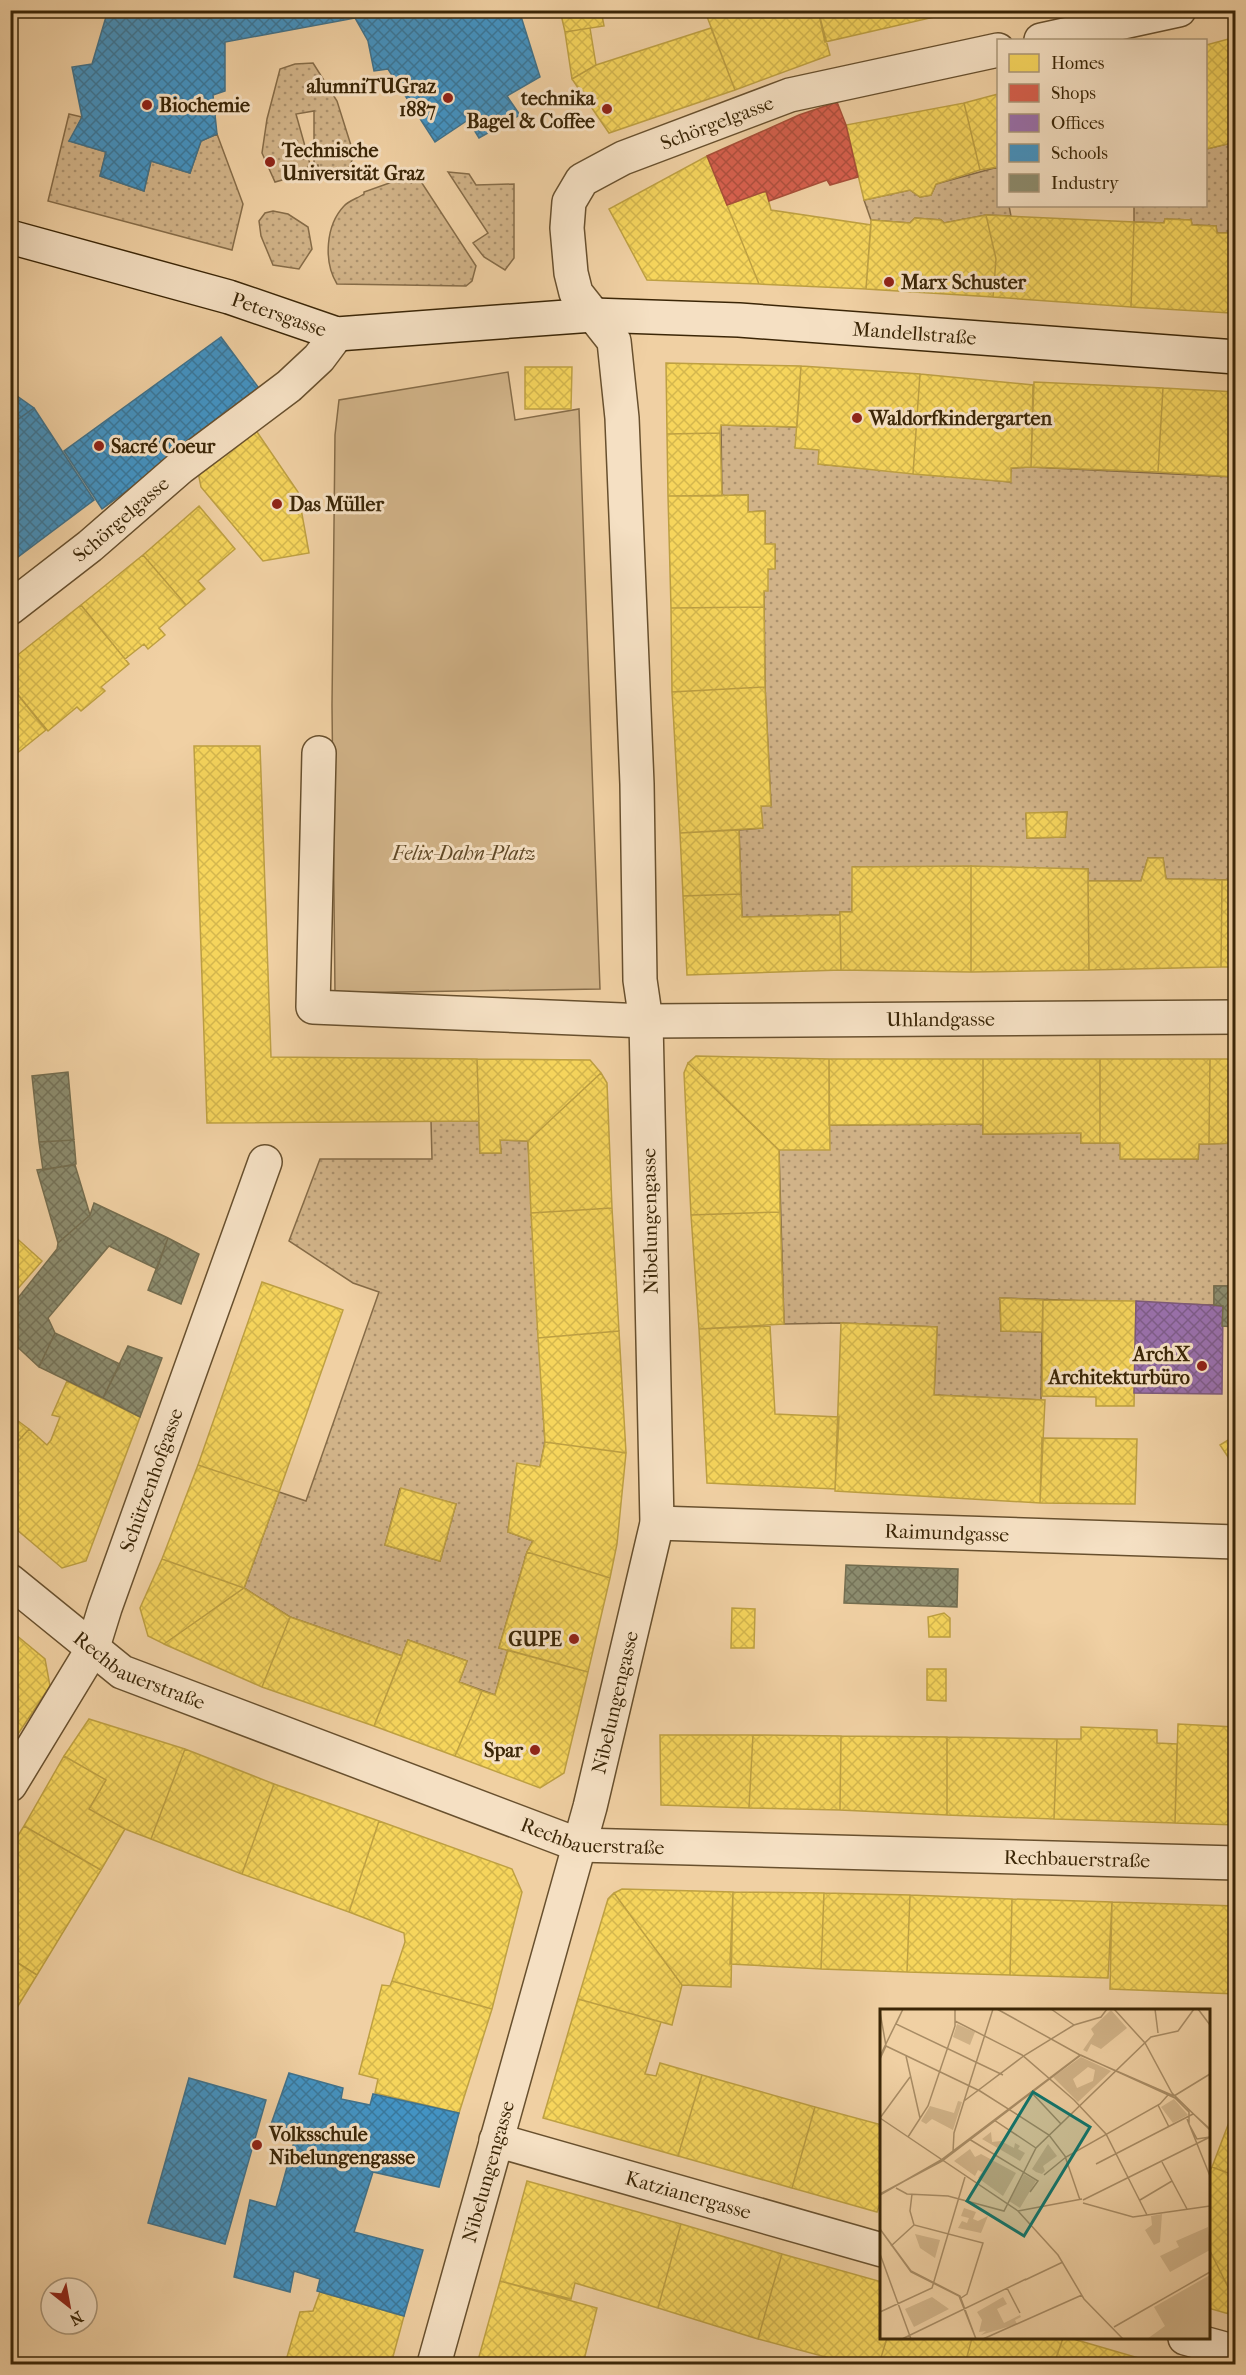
<svg xmlns="http://www.w3.org/2000/svg" width="1246" height="2375" viewBox="0 0 1246 2375" font-family="'IM FELL French Canon',serif">
<style>
.grass{fill:url(#grass-dots);stroke:#866c48;stroke-width:1.5;fill-rule:evenodd}
.park{fill:#d1b388;stroke:#866c48;stroke-width:1.5}
.homes{fill:url(#homes-cross-hatch);stroke:#bea042;stroke-width:1.5}
.shops{fill:url(#shops-cross-hatch);stroke:#a84f38;stroke-width:1.5}
.offices{fill:url(#offices-cross-hatch);stroke:#7d5a7a;stroke-width:1.5}
.schools{fill:url(#schools-cross-hatch);stroke:#41728b;stroke-width:1.5}
.industry{fill:url(#industry-cross-hatch);stroke:#746d4f;stroke-width:1.5}
.lines{fill:none;stroke-linecap:round;stroke-linejoin:round}
.street-casing{stroke:#68502e;stroke-width:36}
.secondary-casing{stroke:#3b2607;stroke-width:36}
.street{stroke:#f5e0c3;stroke-width:33}
.secondary{stroke:#f5e0c3;stroke-width:33}
.poi-dot{fill:#8f2418;stroke:#f5e0c3;stroke-width:2}
.labels{text-anchor:middle;dominant-baseline:central;stroke-width:6;stroke-linejoin:round;paint-order:stroke}
.poi-label{font-size:20px;font-weight:bold;fill:#3b2607;stroke:#f5e0c3;text-anchor:start}
.street-label{font-size:20px;fill:#3b2607;stroke:#f5e0c3}
.park-label{font-size:20px;font-style:italic;fill:#604927;stroke:#f5e0c3}
.inset-road{fill:none;stroke:#a88c65;stroke-width:1.5}
.view{fill:#0f766e;fill-opacity:0.15;stroke:#0f766e;stroke-width:3}
.inset-edge{fill:none;stroke:#3b2607;stroke-width:3}
</style>
<defs>
<pattern id="grass-dots" width="8" height="8" patternUnits="userSpaceOnUse" patternTransform="scale(1.5)"><rect width="8" height="8" fill="#d1b388"/><path d="M2 2h.1M6 6h.1" fill="none" stroke="#ab916d" stroke-width="1.8" stroke-linecap="round"/></pattern>
<pattern id="homes-cross-hatch" width="8" height="8" patternUnits="userSpaceOnUse" patternTransform="scale(1.5)"><rect width="8" height="8" fill="#f6d55c"/><path d="M0 0l8 8M0 8l8-8" fill="none" stroke="#d4b74e"/></pattern>
<pattern id="shops-cross-hatch" width="8" height="8" patternUnits="userSpaceOnUse" patternTransform="scale(1.5)"><rect width="8" height="8" fill="#d6604d"/><path d="M0 0l8 8M0 8l8-8" fill="none" stroke="#af4f3e"/></pattern>
<pattern id="offices-cross-hatch" width="8" height="8" patternUnits="userSpaceOnUse" patternTransform="scale(1.5)"><rect width="8" height="8" fill="#9970ab"/><path d="M0 0l8 8M0 8l8-8" fill="none" stroke="#7e5c89"/></pattern>
<pattern id="schools-cross-hatch" width="8" height="8" patternUnits="userSpaceOnUse" patternTransform="scale(1.5)"><rect width="8" height="8" fill="#4393c3"/><path d="M0 0l8 8M0 8l8-8" fill="none" stroke="#39789c"/></pattern>
<pattern id="industry-cross-hatch" width="8" height="8" patternUnits="userSpaceOnUse" patternTransform="scale(1.5)"><rect width="8" height="8" fill="#8c8c6e"/><path d="M0 0l8 8M0 8l8-8" fill="none" stroke="#747258"/></pattern>
</defs>
<rect width="100%" height="100%" fill="#f0d0a3"/>
<filter id="stains"><feTurbulence type="fractalNoise" baseFrequency=".00333" numOctaves="4"/><feColorMatrix values="0 0 0 0 .2 0 0 0 0 .09 0 0 0 0 .02 0 0 0 .5 -.17"/></filter>
<radialGradient id="worn" r=".72"><stop offset=".6" stop-color="#630" stop-opacity="0"/><stop offset="1" stop-color="#630" stop-opacity=".3"/></radialGradient>
<path class="grass" d="M313 63 337 101 354 155 349 168 319 172 318 165H314V111L296 114 310 164 303 174 275 182 262 153 267 119 280 69 295 64Z
M69 114 82 117 70 141 106 152 100 176 144 191 151 161 190 173 201 141 217 134 243 204 232 250 48 201Z
M1235 142V242V233H1217L1216 226 1192 225 1191 220 1165 219 1164 223 1134 222V206H1206V149Z
M998 167V206H1009L1011 216 986 215 944 223 941 220 915 218 910 223 871 220 864 200 910 190 920 197 931 195 936 184Z
M448 172 469 174 476 185 514 184V258L505 270 484 257 473 243 488 233Z
M409 176 418 177 476 266 472 281 466 286 337 284C323 261 326 225 344 206 348 201 358 198 364 194V192Z
M273 211 288 214 308 227 312 249 299 269 273 265 261 236 259 221 265 213Z
M721 425 797 427 819 450V464L1010 482 1011 468 1031 467 1235 477 1236 644 1231 645 1236 669 1235 880 1166 879 1163 858H1148L1141 881H1088V869L853 867 852 912H840V915L742 917 739 830 762 828 761 806 771 805 765 687 764 591 768 569 775 568V545L765 544V511L748 512V495L722 496ZM1067 812 1065 837 1027 838 1026 814Z
M431 1121H479L480 1153H501L500 1140 528 1141 545 1442 540 1467 517 1464 508 1532 533 1541 527 1552 499 1648 508 1650 495 1695 459 1682 467 1661 408 1640 402 1656 290 1617 244 1588 279 1492 306 1501 379 1292 353 1283 289 1241 320 1159H432ZM400 1489 456 1504 440 1561 385 1545Z
M983 1124V1134L1081 1133V1143H1120L1121 1159H1198L1199 1144 1235 1143V1286H1214V1305L1000 1298 1001 1331 1042 1332 1041 1400 934 1395 937 1327 841 1323 784 1324 779 1150 829 1125Z"/>
<path class="park" d="M508 372 515 420 579 409 600 989 335 993 332 705 335 435 339 400Z"/>
<path class="homes" d="M560 10H601L604 26 565 32Z
M715 10H818L830 55 735 90 706 14Z
M818 10H929L930 18 825 42Z
M929 10H963L930 18Z
M590 28 596 65 572 79 565 32Z
M711 28 735 90 609 133 572 79 596 65Z
M1236 37V142L1206 149V45Z
M998 94V167L980 170 964 103Z
M964 103 980 170 936 184 931 195 920 197 910 190 864 200 846 125Z
M707 156 727 205 759 284 647 280 609 209Z
M766 191 771 210 871 225 866 289 759 284 727 205Z
M986 215 996 259 993 297 866 289 871 220 910 223 915 218 941 220 944 223Z
M986 215 1134 222 1131 307 993 297 996 259Z
M1165 219 1191 220 1192 225 1216 226 1217 233H1235L1230 313 1131 307 1134 222 1164 223Z
M1235 242H1236V313H1230Z
M666 363 801 366 797 427 721 425 720 433 667 434Z
M801 366 920 374 913 474 818 464 819 450 795 448Z
M525 367H572L571 409H525Z
M920 374 1033 385 1031 467 1011 468V482L913 474Z
M1034 382 1163 388 1158 472 1031 467Z
M1163 388 1236 392V477L1158 472Z
M255 429 298 492 309 553 263 561 201 487 198 472Z
M720 433 722 496H668L667 434Z
M748 495V512L765 511V544H775V569H768V591H764V607L671 608 668 496Z
M199 506 235 549 198 581 205 589 186 605 143 555Z
M143 555 186 605 159 628 165 635 148 649 144 644 125 659 81 605Z
M81 605 129 664 101 687 105 691 81 711 77 707 48 731 10 685V661Z
M764 607 765 687 672 692 671 608Z
M1236 644V669H1235L1231 645Z
M10 685 46 730 10 759Z
M765 687 771 806H761L763 828 680 833 672 692Z
M194 746H260L271 1057 477 1059 479 1121 207 1123Z
M1067 812 1065 837 1027 838 1026 813Z
M739 830 741 894 683 896 680 833Z
M1148 858H1163L1166 879 1222 880 1221 967 1089 970 1088 881H1141Z
M971 866V972L841 970 840 915V912H852V867Z
M971 866 1088 869 1089 970 971 972Z
M1222 880H1236V967H1221Z
M741 894 742 917 840 915 841 970 687 975 683 896Z
M696 1056 829 1059 830 1150H779L688 1063Z
M477 1059 590 1060 601 1073 528 1141 500 1140 501 1153H480Z
M829 1059H983V1124L829 1125Z
M983 1059H1100V1143H1081V1133L983 1134Z
M1100 1059H1210L1209 1144H1199L1198 1159H1120V1143H1100Z
M1210 1059H1236V1143L1209 1144Z
M688 1063 779 1150 780 1212 691 1215 684 1073Z
M601 1073 607 1083 612 1208 531 1213 528 1141Z
M612 1208 619 1331 538 1338 531 1213Z
M780 1212 784 1324 699 1329 691 1215Z
M12 1234 42 1261 14 1293 10 1289Z
M262 1282 343 1310 279 1492 198 1465Z
M1000 1298 1043 1300 1042 1332 1001 1331Z
M1043 1300 1136 1301 1134 1406H1096V1397L1042 1396Z
M841 1323 937 1327 934 1395 1045 1400 1040 1503 835 1491Z
M770 1326 775 1414 839 1417 835 1489 707 1483 699 1329Z
M619 1331 626 1453 545 1442 538 1338Z
M67 1381 140 1417 86 1561 62 1568 10 1524V1450L29 1429 47 1445 51 1440 60 1417 52 1415Z
M10 1415 29 1429 10 1450Z
M1236 1435V1469L1220 1445Z
M1042 1438 1137 1439 1135 1504 1040 1503Z
M545 1442 626 1453 617 1544 610 1578 527 1552 533 1541 508 1532 517 1463 540 1467Z
M198 1465 279 1492 244 1588 162 1559Z
M401 1488 456 1504 440 1561 385 1545Z
M527 1552 610 1578 588 1672 499 1648Z
M162 1559 244 1588 164 1644 148 1636 140 1608Z
M244 1588 290 1617 262 1687 164 1644Z
M732 1608 755 1609 754 1648H731Z
M944 1613 950 1618V1637H929L928 1617Z
M290 1617 402 1656 374 1726 262 1687Z
M10 1630 45 1659 50 1686 10 1746Z
M408 1640 467 1661 459 1682 482 1691 455 1756 374 1726Z
M508 1650 588 1672 564 1773 540 1788 455 1756 482 1691 495 1695Z
M927 1669H946V1701L927 1700Z
M89 1719 185 1749 151 1839 125 1829 89 1809 106 1780 64 1756Z
M1178 1724 1235 1727 1236 1825 1175 1823Z
M1081 1727 1157 1730V1743L1177 1744 1175 1823 1054 1819 1057 1739H1081Z
M660 1735H753L749 1808 661 1805Z
M753 1735 841 1736 840 1810 749 1808Z
M841 1736 947 1737V1815L840 1810Z
M947 1737 1057 1739 1054 1819 947 1815Z
M185 1749 274 1784 242 1874 151 1839Z
M64 1756 106 1780 89 1809 125 1829 101 1870 24 1826Z
M274 1784 379 1821 349 1912 242 1874Z
M379 1821 512 1869 522 1892 492 2009 392 1981 405 1942 404 1933 349 1912Z
M24 1826 101 1870 37 1975 10 1958V1848Z
M622 1889 733 1892 731 1987 682 1985 614 1893Z
M733 1892 824 1893 821 1969 730 1964Z
M614 1893 682 1985 672 2025 578 1999 608 1899Z
M824 1893 910 1895 907 1972 821 1969Z
M910 1895 1012 1899 1010 1975 907 1972Z
M1012 1899 1112 1902 1108 1978 1010 1975Z
M1112 1902 1236 1906V1994L1110 1989Z
M10 1958 37 1975 10 2019Z
M392 1981 492 2009 459 2113 375 2093 378 2079 359 2074 382 1985 390 1986Z
M578 1999 661 2022 645 2074 656 2076 660 2063 702 2075 678 2156 543 2118Z
M702 2075 815 2107 792 2188 678 2156Z
M1236 2104V2176L1212 2167Z
M815 2107 882 2125V2198L877 2212 792 2188Z
M1212 2167 1236 2176V2303L1208 2247V2174Z
M527 2181 681 2224 658 2308 575 2283 571 2299 500 2281Z
M681 2224 782 2254 758 2339 658 2308Z
M1208 2247 1236 2303V2316L1208 2308Z
M782 2254 882 2282V2338H887L879 2364H852L758 2339Z
M500 2281 597 2308 583 2364H477Z
M320 2292 404 2316 391 2364H285L300 2312 313 2311Z
M887 2338H972L965 2364H879Z
M972 2338H1063L1054 2364H965Z
M1063 2338H1070L1159 2364H1054Z"/>
<path class="shops" d="M837 102 846 125 858 177 830 185 827 180 769 201 766 191 727 205 707 156 799 115Z"/>
<path class="offices" d="M1136 1301 1223 1306 1222 1394 1134 1393Z"/>
<path class="schools" d="M108 10H519L540 77 507 96 520 115 479 138 468 120 435 142 388 69 374 71 368 41 355 18 225 42V91L213 95 217 134 201 141 190 173 151 161 144 191 100 176 106 152 69 141 82 117 72 67 92 64Z
M221 337 261 391 102 509 64 451Z
M10 391 34 408 10 425Z
M34 408 94 500 10 563V425Z
M289 2073 343 2088 341 2099 370 2105 373 2094 459 2113 439 2187 373 2172 354 2232 423 2250 404 2316 317 2291 320 2279 294 2271 290 2292 234 2277 250 2200 276 2207 295 2138 269 2130Z
M189 2078 266 2100 225 2244 148 2223Z"/>
<path class="industry" d="M68 1072 74 1140 39 1142 32 1076Z
M74 1140 76 1164 43 1170 39 1142Z
M75 1165 90 1215 58 1243 37 1170Z
M94 1203 168 1238 157 1269 109 1246 48 1318 55 1333 39 1367 10 1340V1308L57 1249 58 1243 90 1215Z
M168 1238 199 1254 181 1304 148 1290Z
M1214 1286H1236V1327L1222 1326 1223 1306 1214 1305Z
M55 1333 120 1364 103 1398 39 1367Z
M128 1346 162 1358 140 1417 103 1398Z
M846 1565 958 1569 957 1607 844 1603Z"/>
<g class="lines">
<g class="street-casing">
<g id="street">
<path d="M1041 40 1179 10"/>
<path id="s1" d="M10 608 90 546 181 467 289 386 319 358 337 334"/>
<path id="s2" d="M319 753 313 1007 646 1021 1236 1017"/>
<path id="s3" d="M657 1523 1236 1542"/>
<path id="s4" d="M10 1581 122 1672 579 1845 1236 1863"/>
<path id="s5" d="M10 1785 92 1650 105 1608 265 1162"/>
<path id="s6" d="M496 2140 882 2250"/>
<path d="M1185 2338 1236 2352"/>
<path id="s7" d="M434 2364 590 1807 657 1523 646 1021 640 980 637 784 622 418 614 341 576 293 571 273 567 228 569 202 582 180 623 158 790 95 998 50"/>
</g>
</g>
<g class="secondary-casing">
<g id="secondary">
<path id="s8" d="M10 237 229 297 337 334 593 315 739 320 1236 357"/>
</g>
</g>
<use href="#street" class="street"/>
<use href="#secondary" class="secondary"/>
</g>
<g class="poi-dot">
<circle cx="448" cy="98" r="6"/>
<circle cx="147" cy="105" r="6"/>
<circle cx="607" cy="109" r="6"/>
<circle cx="270" cy="162" r="6"/>
<circle cx="889" cy="282" r="6"/>
<circle cx="857" cy="418" r="6"/>
<circle cx="99" cy="446" r="6"/>
<circle cx="277" cy="504" r="6"/>
<circle cx="1202" cy="1366" r="6"/>
<circle cx="574" cy="1639" r="6"/>
<circle cx="535" cy="1750" r="6"/>
<circle cx="257" cy="2145" r="6"/>
</g>
<g class="labels">
<g class="poi-label">
<text x="436" y="86" text-anchor="end">alumniTUGraz<tspan x="436" dy="23">1887</tspan></text>
<text x="595" y="98" text-anchor="end">technika<tspan x="595" dy="23">Bagel &amp; Coffee</tspan></text>
<text x="159" y="105">Biochemie</text>
<text x="282" y="150">Technische<tspan x="282" dy="23">Universität Graz</tspan></text>
<text x="901" y="282">Marx Schuster</text>
<text x="869" y="418">Waldorfkindergarten</text>
<text x="111" y="446">Sacré Coeur</text>
<text x="289" y="504">Das Müller</text>
<text x="1190" y="1354" text-anchor="end">ArchX<tspan x="1190" dy="23">Architekturbüro</tspan></text>
<text x="562" y="1639" text-anchor="end">GUPE</text>
<text x="523" y="1750" text-anchor="end">Spar</text>
<text x="269" y="2134">Volksschule<tspan x="269" dy="23">Nibelungengasse</tspan></text>
</g>
<g class="street-label">
<text stroke="none"><textPath href="#s7" startOffset="2379">Schörgelgasse</textPath></text>
<text stroke="none"><textPath href="#s8" startOffset="280">Petersgasse</textPath></text>
<text stroke="none"><textPath href="#s8" startOffset="920">Mandellstraße</textPath></text>
<text stroke="none"><textPath href="#s1" startOffset="142">Schörgelgasse</textPath></text>
<text stroke="none"><textPath href="#s2" startOffset="882">Uhlandgasse</textPath></text>
<text transform="translate(650 1221) rotate(-91)">Nibelungengasse</text>
<text stroke="none"><textPath href="#s5" startOffset="338">Schützenhofgasse</textPath></text>
<text stroke="none"><textPath href="#s3" startOffset="290">Raimundgasse</textPath></text>
<text stroke="none"><textPath href="#s4" startOffset="159">Rechbauerstraße</textPath></text>
<text stroke="none"><textPath href="#s7" startOffset="686">Nibelungengasse</textPath></text>
<text stroke="none"><textPath href="#s4" startOffset="645">Rechbauerstraße</textPath></text>
<text stroke="none"><textPath href="#s4" startOffset="1131">Rechbauerstraße</textPath></text>
<text stroke="none"><textPath href="#s7" startOffset="200">Nibelungengasse</textPath></text>
<text stroke="none"><textPath href="#s6" startOffset="200">Katzianergasse</textPath></text>
</g>
<g class="park-label">
<text x="464" y="853">Felix-Dahn-Platz</text>
</g>
</g>
<g transform="translate(880 2009)">
<rect width="330" height="330" fill="#f0d0a3"/>
<path d="M111 123 112 133 121 132 134 139 135 134 140 137 138 140 145 144 140 152 102 130ZM168 135 177 147 163 157 165 162 162 165 156 163 152 160ZM90 140 95 148 101 145 136 164 123 187 98 169 102 163 98 161 95 167 74 152ZM84 199 96 203 93 210 98 212 108 207 101 224 78 219 82 212 87 214 89 209 81 207ZM282 205 280 233 274 236 265 221 272 216 271 207ZM328 218 330 241 290 263 280 247 299 238 296 232ZM35 225 60 231 55 249 40 239ZM52 288 69 300 34 318 25 300ZM123 288 127 295 117 300 124 314 140 306 141 308 135 311 137 315 101 326 106 322 99 323 102 311 97 303Z" fill="#d1b388"/>
<path d="M330 266V330H267L285 317 274 298Z" fill="#d1b388"/>
<path d="M231 1 247 19 221 40 211 35 207 43 203 41 214 25 211 20ZM77 15 95 23 90 36 73 28ZM201 48 231 62 198 93 173 68ZM208 58 215 61 213 72 197 79 193 70ZM294 90 308 106 293 114 281 98ZM78 92 82 93 73 121 52 110 46 115 41 112 50 97 74 104ZM144 165 156 172 140 199 129 192Z" fill="#d1b388" fill-rule="evenodd"/>
<path class="inset-road" d="M23 0 16 15 123 66M117 0 200 46M171 0 194 16M234 0 265 34 292 84 330 121M275 0 278 24M318 0 330 16M0 3 6 37 0 50M75 12 142 46 194 91 226 125 267 206M6 37 100 82 169 126 185 147 200 191M0 47 23 0M26 47 40 109M151 83 181 115M294 87 330 65M84 92 145 46 194 16 221 8 227 0M278 96 289 118M307 99 330 120M0 109 30 68M0 109 138 202 178 246 204 290 243 330M307 110 330 167M114 111 156 139M28 128 48 97 75 17V0M89 130 158 172 150 183M73 143 74 124 113 0M282 153 307 200M216 155 313 105M164 166 186 148 280 95 288 86M16 179 27 185 68 187 124 202 156 139 271 28 298 22 314 0M0 185 62 152 201 46 295 89 309 103V115L317 130 330 128M32 185 30 202 34 216 103 234 87 285 81 289M0 186 61 151 200 46 294 87M203 191 330 128M260 191 292 172M203 194 253 208 330 197M138 202 202 190M0 220 31 263 79 287 96 330M0 220 31 262 80 287 96 330M11 237 34 216M0 245 31 330M145 271 183 253M127 279 140 304M0 303 52 279 85 168M234 318 330 263M22 330 146 270M103 330 202 286"/>
<path class="view" d="M153 83 210 118 144 227 87 192Z"/>
<rect width="330" height="330" class="inset-edge"/>
</g>
<rect width="1246" height="2375" fill="none" stroke="#f0d0a3" stroke-width="36"/>
<rect x="12" y="12" width="1222" height="2351" fill="none" stroke="#3b2607" stroke-width="3"/>
<rect x="18" y="18" width="1210" height="2339" fill="none" stroke="#3b2607" stroke-width="1.5"/>
<rect x="997" y="39" width="210" height="168" fill="#f5e0c3" stroke="#ab9678" stroke-width="1.5"/>
<rect x="1009" y="54" width="30" height="18" fill="#f6d55c" stroke="#ab9678" stroke-width="1.5"/>
<text x="1051" y="69" font-size="18" fill="#3b2607">Homes</text>
<rect x="1009" y="84" width="30" height="18" fill="#d6604d" stroke="#ab9678" stroke-width="1.5"/>
<text x="1051" y="99" font-size="18" fill="#3b2607">Shops</text>
<rect x="1009" y="114" width="30" height="18" fill="#9970ab" stroke="#ab9678" stroke-width="1.5"/>
<text x="1051" y="129" font-size="18" fill="#3b2607">Offices</text>
<rect x="1009" y="144" width="30" height="18" fill="#4393c3" stroke="#ab9678" stroke-width="1.5"/>
<text x="1051" y="159" font-size="18" fill="#3b2607">Schools</text>
<rect x="1009" y="174" width="30" height="18" fill="#8c8c6e" stroke="#ab9678" stroke-width="1.5"/>
<text x="1051" y="189" font-size="18" fill="#3b2607">Industry</text>
<g transform="translate(69 2306) rotate(149)"><circle r="28" fill="#f5e0c3" stroke="#ab9678" stroke-width="1.5"/>
<path d="M0-4.5L10 22L0 15L-10 22Z" fill="#8f2418"/>
<text y="-9" font-size="16" font-weight="bold" text-anchor="middle" fill="#3b2607">N</text>
</g>
<rect width="100%" height="100%" filter="url(#stains)"/>
<rect width="100%" height="100%" fill="url(#worn)"/>
</svg>
